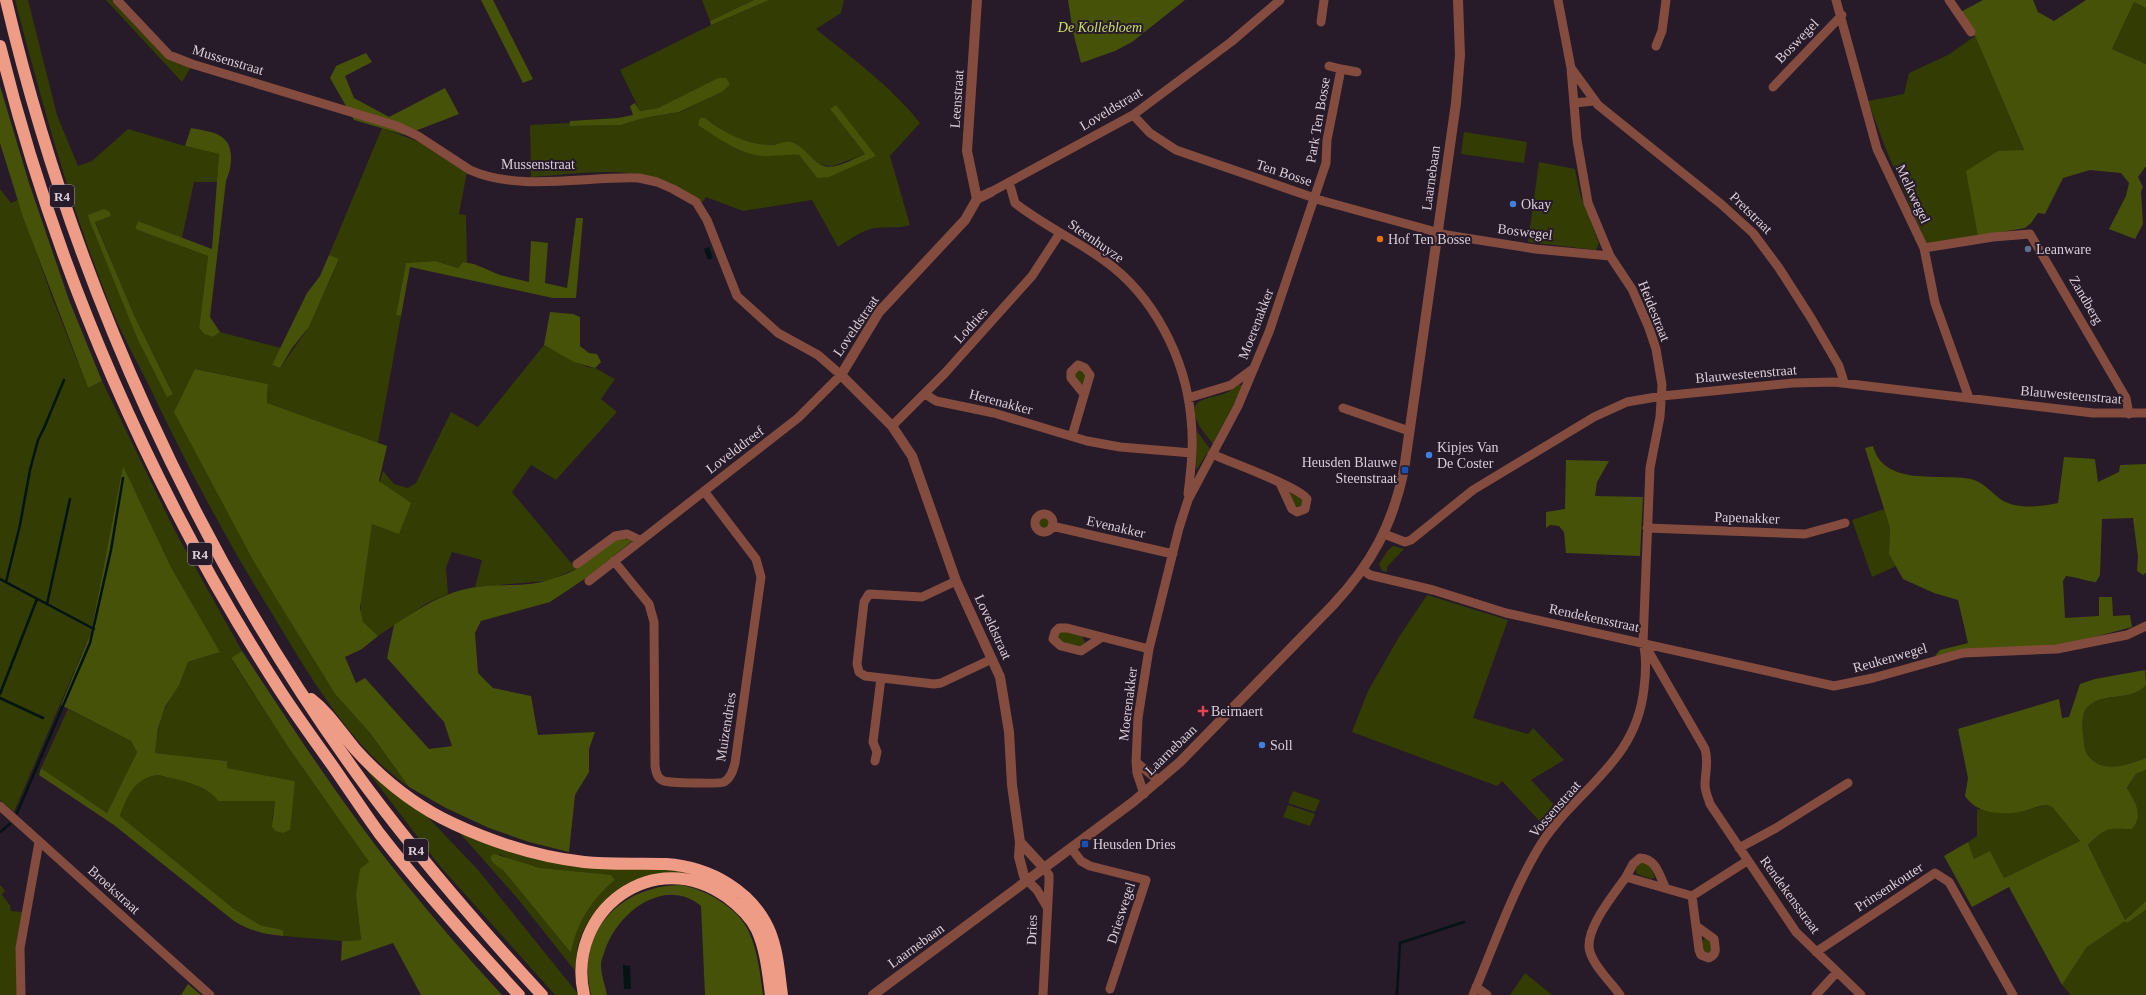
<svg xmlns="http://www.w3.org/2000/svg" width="2146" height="995" viewBox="0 0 2146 995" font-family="Georgia,serif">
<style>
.green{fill:#333c02;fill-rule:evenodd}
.forest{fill:#475209}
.water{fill:#041415}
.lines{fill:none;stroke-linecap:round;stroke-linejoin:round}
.stream{stroke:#041415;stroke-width:2.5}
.minor{stroke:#844c3e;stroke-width:9}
.tertiary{stroke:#844c3e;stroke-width:10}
.motorway{stroke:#ef9c86;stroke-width:12}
.shop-dot{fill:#3f7fe0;stroke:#271a29;stroke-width:1.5}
.food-dot{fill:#e8710a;stroke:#271a29;stroke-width:1.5}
.service-dot{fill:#5c6f8a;stroke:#271a29;stroke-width:1.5}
.transit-dot{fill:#1a4fb4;stroke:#271a29;stroke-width:1.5}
.health-dot{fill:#e0444e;stroke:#271a29;stroke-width:1.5}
.labels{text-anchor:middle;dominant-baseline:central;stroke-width:4;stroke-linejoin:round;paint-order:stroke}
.shield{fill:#271a29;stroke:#a399a4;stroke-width:1}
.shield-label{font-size:13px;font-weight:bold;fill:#d8cfd8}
.park-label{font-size:14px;font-style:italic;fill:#cae06b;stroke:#271a29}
.street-label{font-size:14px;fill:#d8cfd8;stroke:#271a29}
.poi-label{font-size:14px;fill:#d8cfd8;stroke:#271a29;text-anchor:start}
</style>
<rect width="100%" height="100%" fill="#271a29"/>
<path class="green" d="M15 0H28L57 115 78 166 92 161 128 129 185 146 219 154 217 182H194L182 238 138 221 135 229 208 256 199 328 204 334 213 337 220 332 281 348 272 365 280 368 309 327 339 260 329 255 382 128 425 144 467 172 459 214 466 215 467 263 463 262 458 268 435 261 406 263 396 315 401 316 378 443 267 403 268 384 196 369 290 621 335 694 370 733 409 787C348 745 309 674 271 612 227 541 188 468 152 392 138 363 121 334 109 303 70 205 42 103 15 0ZM110 212 111 216 95 221 134 315 173 393 137 338 89 215Z
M106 0H111L144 35 191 67 182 82Z
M702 0H754L710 21Z
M769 0H844L841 13 816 29C852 58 892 87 920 123L890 156 910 225C898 229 887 226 875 228 862 230 849 240 838 247L812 200 743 211 706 197 702 203C650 160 593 173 531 177L530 125 569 123V126L621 125 644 118 680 112 722 92 718 78 658 108 640 111 620 70 711 25ZM830 109 876 156 817 178 799 155 789 154 768 156 700 118H705C718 128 736 139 752 144 764 147 778 144 790 142L820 164 831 167 865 154Z
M2134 2 2146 8V64L2112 49Z
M1975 36 2024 151 1978 236 1927 245 1885 147 1868 101 1904 94 1909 73 1948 55Z
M1464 132 1527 142 1524 163 1461 154Z
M1539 162 1575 169 1580 194 1599 243 1596 250 1528 242Z
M0 189 11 203 18 200 52 297 88 388 102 381 175 531 242 651 231 659 288 747 369 862 356 895 361 940 342 941 283 936V930L260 925 234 909 120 816C127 796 134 777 159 775 178 781 206 783 218 801H275L272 821 295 781 226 768 227 761 155 753C157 737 158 721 166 707 174 691 182 678 188 662L220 652 171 567 123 467 91 632 14 812 0 800Z
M544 345 587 367 595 368 615 379 601 399 617 412 556 480 531 465 512 492 576 569 547 581 475 587 482 560 452 552 446 568 448 594 427 603 378 636C373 632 364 626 362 621 356 602 376 494 383 471L394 484 408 488 416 483 451 412 478 427Z
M1080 369 1086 375 1082 386 1075 376V371Z
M1239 384 1242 385V388L1213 444C1208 437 1200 429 1197 421 1187 398 1209 399 1223 394 1229 392 1234 388 1239 384Z
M1197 431 1210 449 1197 469 1196 468Z
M1289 492 1303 500 1301 506 1295 507Z
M1884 509 1890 528 1889 554 1896 566 1872 577 1852 520Z
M1039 523a5 5 0 1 1 10 0a5 5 0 1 1-10 0Z
M1393 546 1404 549 1387 567V572L1382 571 1379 564 1388 550Z
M1427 595 1508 620 1473 718 1528 734 1533 728 1564 760 1531 780 1559 810 1545 827 1502 781 1497 786 1352 732 1368 691 1399 637Z
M1063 631 1082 636 1085 643 1082 647 1060 642 1057 636Z
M2146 685V758C2127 765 2101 775 2087 754 2084 749 2084 739 2083 733 2082 726 2082 715 2086 709 2101 690 2131 703 2146 685Z
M68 709 131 741 137 752 107 813 41 768Z
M363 765 423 812 479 871 579 995H555L439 865Z
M2146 770V901L2125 920 2127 923 2146 910V995H2071L2062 985 2087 947 2125 920 2088 845C2098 835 2106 825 2122 829L2138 814 2127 789 2136 774Z
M1293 791 1320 800 1315 812 1288 803Z
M1288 805 1315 814 1310 826 1283 817Z
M2047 805 2052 807 2080 841 2004 878 1990 852 1974 859 1968 842 1977 836V809L2013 813Z
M458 831 503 849 676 870 704 876C685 877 664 875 646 878 613 883 586 916 578 946 576 954 576 963 575 971L518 899ZM499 854C532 871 574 874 611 875L615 880C598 894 582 913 574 934 572 940 572 947 571 953L503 870Z
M1640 862 1650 865 1655 878 1651 879 1637 874 1635 868Z
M0 885 5 890 2 895 10 905 11 911 22 912 17 948V995H0Z
M1705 938 1710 939 1711 954 1704 952 1702 942Z
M1525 973 1552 995H1510Z"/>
<path class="forest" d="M481 0H493L533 79 523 83Z
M754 0H769L711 25 710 21Z
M1068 0H1185L1132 42 1115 51 1081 63 1073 32Z
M1983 0H2033L2038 12 2054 21 2086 0H2146V8L2134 2 2112 49 2146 64V166L2138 177 2143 187 2141 192 2143 224 2135 239 2109 229 2126 196 2129 183 2121 173 2090 170 2063 178 2045 214 2038 213 2031 223 2025 228 1978 236 1966 171 1998 151 2024 150 1975 36 1955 15Z
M366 53 372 62 345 76 354 98 389 117 445 88 459 114 405 135 354 120 330 78 336 66Z
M718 78H726L730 84 722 92 679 112 644 118 621 125 569 126 570 121 618 118 633 115 630 106 635 103 640 111 658 108Z
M0 86 29 183 69 300 102 381 88 388 23 217 0 143Z
M836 105 876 156 829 177 817 178 799 155C788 154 779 156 768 156 741 156 720 139 698 125L700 118H705C723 132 748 146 772 145 777 145 784 141 790 142 806 145 814 168 831 167 841 166 856 158 865 154L830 109Z
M191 128C210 132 230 132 231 156 231 166 230 171 226 181L210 317 220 332 213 337 204 334 199 328 208 256 135 229 138 221 212 249 219 154 185 146Z
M104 209 110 212 111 216 95 222 134 315 173 394 167 397 137 338 89 219 88 215Z
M576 218H583L576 298H553L410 267 401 316 396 315 406 263 435 261 458 268 463 262 474 264 500 275 529 282 531 241 548 243 545 283 567 288Z
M329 255 339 259 309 327 292 348 280 368 272 365 307 293 320 276Z
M550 312 573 314 580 317V346L589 353 597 354 601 362 595 368 574 362 544 345Z
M195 369 268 384 267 403 387 446 379 481 411 503 399 534 372 524 360 608 363 622 378 636 362 649 345 657 356 683 365 678 429 749 452 746 444 722 387 658 394 625C424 605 449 589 485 586 507 584 534 587 554 578 561 576 570 573 576 569 594 557 609 532 632 541L589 576 550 602 481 621 475 633 478 673 493 688 531 696 538 735 595 732 589 749V772L575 795 569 852 529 842 489 828 446 808 409 787 370 733 335 694 290 621 253 560 174 412Z
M1873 446C1884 487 1938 473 1971 479 1983 482 1990 491 1999 498 2014 510 2040 507 2058 503L2064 457 2095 459 2098 482 2119 472 2120 465 2146 464V573L2143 575 2137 571 2138 557 2133 518 2102 519 2100 575 2096 582C2085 581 2077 577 2066 576L2063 581 2065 618 2099 616V597H2112L2113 616 2130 615 2132 627 2068 644 1935 656 1940 650 1968 643 1958 600 1934 593 1903 579 1889 554 1890 528 1865 448Z
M1566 460 1609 461 1597 482 1595 496 1643 497 1640 556 1566 553 1564 532 1559 526 1550 525 1546 528V512L1565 509Z
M123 466 171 567 220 652 188 662 179 685 165 707 158 728 155 753 227 761V768L295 781 290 830 283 833 276 831 272 827 275 801H218C206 783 178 781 159 775 135 777 127 796 120 816L234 909 260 925 283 930V936C264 934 250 931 234 921L114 825 39 775 41 768 107 813 137 752 131 741 61 705 91 632Z
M242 651C293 728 343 806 401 878 433 918 467 957 502 995H421L393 943 341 961 342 941 361 940 356 895 360 869 369 862 288 747 231 658Z
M2145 670 2146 685C2131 703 2101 690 2086 709 2082 715 2082 726 2083 733 2084 739 2084 749 2087 754 2101 775 2127 765 2146 758V770L2136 774 2127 788C2135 803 2144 814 2132 829 2107 829 2107 826 2088 845L2125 920 2146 901V910L2127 923 2125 921 2087 947 2062 985 2009 887 1972 907 1944 856 1968 842 1974 859 1990 851 2004 878 2080 841 2052 807 2047 805C2035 806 2024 812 2013 813 1994 814 1976 812 1965 796L1968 778 1958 729 2059 699 2062 718 2069 717 2080 684 2095 679Z
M494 854 540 868 611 875 615 880C592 899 576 923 571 953L503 870 493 863 490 857Z
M681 885C705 889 739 908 749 932 758 952 760 974 763 995H705L701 906C665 876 618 912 605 950 604 954 601 960 601 965 601 975 605 985 607 995H591C576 932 619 886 681 885Z
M188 984 201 995H181Z"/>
<path class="water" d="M709 247 713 258 708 260 704 249Z
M623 965 630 966 631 989H624Z"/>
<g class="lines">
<path class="stream" d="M0 579 94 629
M6 582 20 525 30 470 38 440 44 428 64 380
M47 604 70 499
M0 694 37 599
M0 698 43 718
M17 813 90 643 111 550 123 478
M0 832 10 824
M1397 995 1400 943 1464 922"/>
<path class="minor" d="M117 0 169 55 192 64 397 126 418 136 470 170C518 192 587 176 639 178L657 182 673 189 696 202 707 220 737 296 778 333 818 355 841 375 798 418 589 581
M1836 0 1877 149 1924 248 1935 303 1969 398
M1949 0 1971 32
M1321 22 1324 0
M1656 46 1662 31 1666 0
M1329 66 1341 69
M1571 68 1598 105 1721 204 1753 233 1779 268 1811 318 1839 366 1844 382
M1773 87 1842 15
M1574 103 1594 101
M1133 115 1150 133 1176 150 1323 201 1447 235 1535 249 1610 256
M1009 182 1015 203C1043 225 1076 240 1105 261 1154 296 1186 359 1191 419 1194 444 1191 469 1188 494
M991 192 1133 115 1231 42 1280 0
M1924 248 1993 237 2030 234 2126 398 2129 414
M925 394 936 401 994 413 1087 441 1120 447 1192 453
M1188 398 1231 385 1254 368
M1343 408 1409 431
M892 426 945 373 1032 276 1060 233
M1072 436 1090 375 1085 368 1078 365 1071 372V378L1084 394
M1212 454C1229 462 1300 487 1307 499L1305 509 1297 512 1292 509 1280 483
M1035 523a9 9 0 1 1 18 0a9 9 0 1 1-18 0Z
M1052 526 1173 554
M1647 528 1805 534 1845 523
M1384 534 1405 542 1411 540 1473 490 1594 417 1627 402 1662 396 1792 383 1834 382 2093 413H2146
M614 561 649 604 654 622 655 766C656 772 657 779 664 781 670 783 720 784 724 782 731 778 733 770 735 763L761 577 756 559 704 491
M577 564 615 536 627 534 640 540
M1363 570 1370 575 1433 590 1506 613 1834 686 1873 678 1963 653 2057 649 2127 635 2146 626
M956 581 922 597 869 594 864 602 857 664 859 672 865 676 934 684 941 683 992 659
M1102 637 1081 651 1061 646 1053 639 1055 632 1059 628H1067L1149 649
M1646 647 1705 749C1709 762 1705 772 1705 785 1705 792 1708 797 1710 804L1796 932 1861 995
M875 761 877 752 873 742 881 678
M1136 762 1159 781
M1144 794 1137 773 1136 762 1138 718 1149 649 1179 528 1188 500 1238 406 1269 332 1326 163 1327 140 1341 69 1357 72
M0 806 210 995
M1071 848 1081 861 1090 866 1146 880 1110 989
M1739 848 1776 828 1848 783
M1626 877 1633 864 1640 858C1656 859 1659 874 1665 887
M1027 880 1037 890 1047 907
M1692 896 1699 950 1701 955 1709 958C1718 954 1715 948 1714 939L1696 926
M1816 952 1935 873 1949 882 2013 995
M1476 987 1487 995
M21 995 20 948 39 842
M1043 995 1049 882V875L1044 868
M1473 995C1493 948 1510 898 1535 854 1570 791 1636 767 1644 688 1646 672 1647 657 1643 643L1650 468 1660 417 1662 385 1656 349 1649 328 1632 289 1610 256 1588 203 1577 140 1571 68 1558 0
M1620 995C1611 982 1595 968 1590 952 1583 931 1614 894 1626 877L1692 896 1747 861
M1816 995 1837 972"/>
<path class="tertiary" d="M991 192 977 199 965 220 879 312 841 375 892 426 912 456 956 581 1000 677 1009 732 1012 785 1020 842 1019 857 1024 876 1027 880
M977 199 967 151 977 0
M1020 842 1044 868
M873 995 1133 802 1180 762 1333 605C1372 563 1392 526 1404 470L1456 103 1460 55 1458 0"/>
<path class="motorway" d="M6 0C72 279 197 558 368 789 422 861 481 929 542 995
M0 46C56 272 152 493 279 689 296 715 314 740 332 765 348 788 363 811 379 833 422 889 471 943 519 995
M311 699C329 713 340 731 355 749 382 779 417 807 454 824 495 843 539 857 584 862 612 865 639 863 666 864 710 867 753 891 770 932 778 952 779 974 782 995
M584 995C565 911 654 844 727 897 739 906 750 916 757 930 766 950 768 973 771 995"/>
</g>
<g class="shop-dot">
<circle cx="1513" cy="204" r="4"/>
<circle cx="1429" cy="455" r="4"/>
<circle cx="1262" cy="745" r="4"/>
</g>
<circle class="food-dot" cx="1380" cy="239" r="4"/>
<circle class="service-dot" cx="2028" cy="249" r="4"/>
<g class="transit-dot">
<rect x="1401" y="466" width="8" height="8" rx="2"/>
<rect x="1081" y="840" width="8" height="8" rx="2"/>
</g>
<path class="health-dot" d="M1201 705h4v4h4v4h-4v4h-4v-4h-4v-4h4z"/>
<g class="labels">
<g class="shield">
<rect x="50" y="185" width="24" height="22" rx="3"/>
<rect x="188" y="543" width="24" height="22" rx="3"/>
<rect x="404" y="839" width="24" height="22" rx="3"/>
</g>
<g class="shield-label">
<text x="62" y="196">R4</text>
<text x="200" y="554">R4</text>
<text x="416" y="850">R4</text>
</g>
<g class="park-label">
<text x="1100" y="27">De Kollebloem</text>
</g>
<g class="street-label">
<text transform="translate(1797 41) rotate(-46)">Boswegel</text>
<text transform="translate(228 60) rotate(17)">Mussenstraat</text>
<text transform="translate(957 99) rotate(-86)">Leenstraat</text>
<text transform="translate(1111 109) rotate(-31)">Loveldstraat</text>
<text transform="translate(1318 120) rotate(-80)">Park Ten Bosse</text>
<text x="538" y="164">Mussenstraat</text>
<text transform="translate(1284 173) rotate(18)">Ten Bosse</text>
<text transform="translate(1431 178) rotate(-82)">Laarnebaan</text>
<text transform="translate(1913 194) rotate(65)">Melkwegel</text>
<text transform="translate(1751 213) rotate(44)">Pretstraat</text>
<text transform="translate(1525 232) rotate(7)">Boswegel</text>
<text transform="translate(1096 241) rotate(35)">Steenhuyze</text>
<text transform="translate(2086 300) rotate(60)">Zandberg</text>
<text transform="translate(1654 311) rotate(68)">Heidestraat</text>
<text transform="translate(1256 324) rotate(-69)">Moerenakker</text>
<text transform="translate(971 325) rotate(-48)">Lodries</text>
<text transform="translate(856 326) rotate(-56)">Loveldstraat</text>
<text transform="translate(1746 374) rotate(-5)">Blauwesteenstraat</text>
<text transform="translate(2071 395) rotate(5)">Blauwesteenstraat</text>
<text transform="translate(1001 402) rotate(15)">Herenakker</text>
<text transform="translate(735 450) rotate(-37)">Lovelddreef</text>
<text transform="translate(1747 518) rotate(2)">Papenakker</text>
<text transform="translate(1116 527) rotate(13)">Evenakker</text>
<text transform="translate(1594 618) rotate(12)">Rendekensstraat</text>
<text transform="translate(993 627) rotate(65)">Loveldstraat</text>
<text transform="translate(1890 658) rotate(-16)">Reukenwegel</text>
<text transform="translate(1128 704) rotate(-83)">Moerenakker</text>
<text transform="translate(726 727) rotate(-81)">Muizendries</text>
<text transform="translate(1171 750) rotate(-44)">Laarnebaan</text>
<text transform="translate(1555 809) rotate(-49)">Vossenstraat</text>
<text transform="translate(1889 887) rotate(-33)">Prinsenkouter</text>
<text transform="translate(114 890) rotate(42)">Broekstraat</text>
<text transform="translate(1790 895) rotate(54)">Rendekensstraat</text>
<text transform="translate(1121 913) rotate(-72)">Drieswegel</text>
<text transform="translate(1032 930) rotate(-88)">Dries</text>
<text transform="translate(916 946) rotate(-36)">Laarnebaan</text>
</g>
<g class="poi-label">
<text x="1521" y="204">Okay</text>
<text x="1388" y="239">Hof Ten Bosse</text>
<text x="2036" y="249">Leanware</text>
<text x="1437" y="447">Kipjes Van<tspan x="1437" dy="16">De Coster</tspan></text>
<text x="1397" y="462" text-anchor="end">Heusden Blauwe<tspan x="1397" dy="16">Steenstraat</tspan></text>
<text x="1211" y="711">Beirnaert</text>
<text x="1270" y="745">Soll</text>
<text x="1093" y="844">Heusden Dries</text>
</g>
</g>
</svg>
